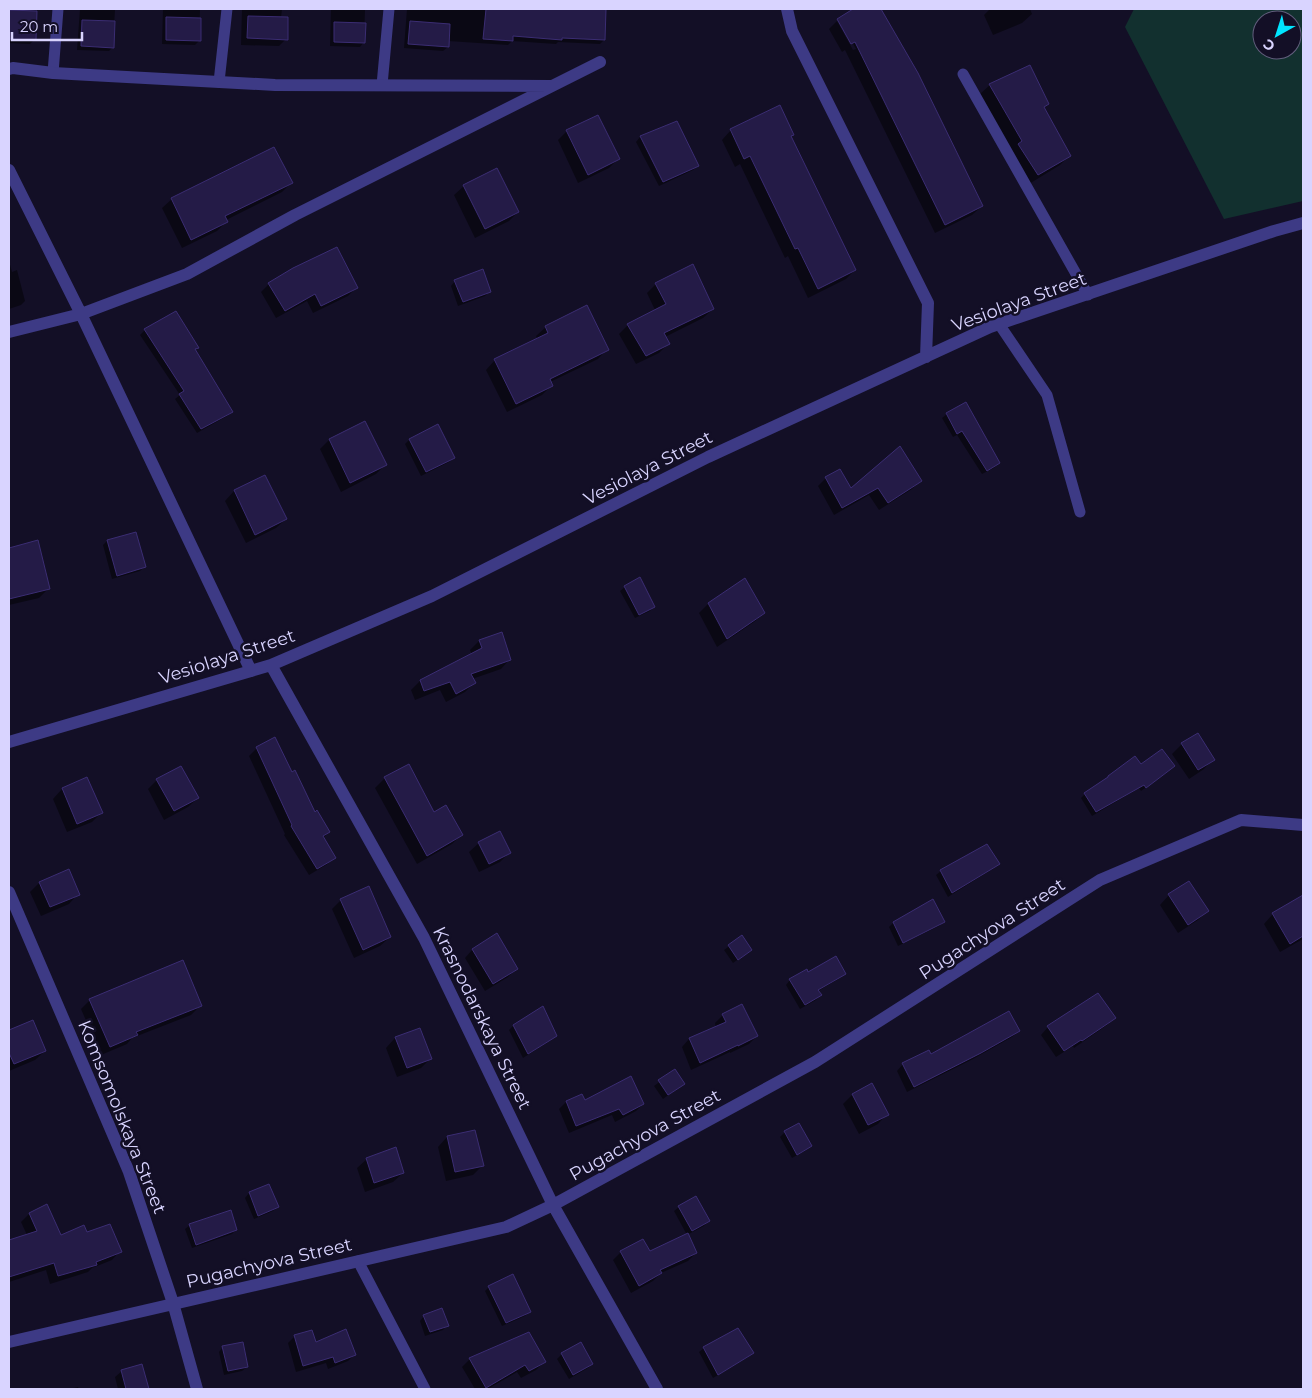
<svg xmlns="http://www.w3.org/2000/svg" width="1312" height="1398" viewBox="0 0 1312 1398" font-family="Montserrat,sans-serif">
<style>
.green{fill:#12302f;fill-rule:evenodd}
.shadow{fill:#0007}
.building{fill:#241b47;stroke:#3b2d73}
.lines{fill:none;stroke-linecap:round;stroke-linejoin:round}
.lane{stroke:#3d3a85;stroke-width:11}
.street{stroke:#3d3a85;stroke-width:12}
.labels{text-anchor:middle;dominant-baseline:central;stroke-width:5;stroke-linejoin:round;paint-order:stroke}
.street-label{font-size:18px;fill:#d9d4ff;stroke:#130f26}
</style>
<rect width="100%" height="100%" fill="#130f26"/>
<path class="green" d="M1134 9H1303V201L1224 219 1125 27ZM1262 20H1292V50H1262Z"/>
<path class="shadow" d="M9 9H36L34 40 30 44 9 43Z
M80 9H115L113 47 109 51 77 50Z
M163 9H200L199 41 195 45 162 44Z
M242 9H282L281 18 286 39 279 46 241 45Z
M331 9H365L364 42 360 47 330 46Z
M407 9H604V40L600 44 558 42 556 44 512 41 508 45 448 41V47L443 51 404 48Z
M855 9H879L917 73 982 206 972 215 935 233 845 50 842 52 829 29 837 21 853 50 856 49 840 20H838Z
M990 9H1030L1032 14 1022 23 993 35 984 15Z
M990 85 1047 104 1043 108 1069 156 1060 165 1029 184 980 94Z
M677 122 697 166 693 170 659 186 636 142 640 137Z
M731 130 790 137 855 270 846 279 808 298 788 256 785 258 740 164 735 167 722 140Z
M567 131 618 159 609 168 578 183 558 140Z
M291 183 282 192 226 220V222L217 231 182 248 162 208 172 199Z
M464 186 518 212 509 221 475 238 454 195Z
M9 261 12 272 17 270 25 301 21 305 9 309Z
M455 281 490 291 485 296 458 306 451 286Z
M269 284 356 288 348 296 313 313 307 301 276 318 261 292Z
M656 284 713 309 703 318 665 337 668 344 659 353 636 364 619 334 628 325 655 310 647 293Z
M175 313 197 348 194 350 232 412 227 416 197 433 175 399 180 395 140 335 145 330Z
M546 327 607 349 598 359 550 382 552 385 542 395 507 412 486 370 495 360 538 340 536 336Z
M965 404 998 463 994 468 982 474 957 435 953 437 942 418 947 414Z
M438 425 454 458 449 462 421 476 405 444 409 440Z
M329 440 385 465 376 474 341 492 320 449Z
M840 470 851 490 920 481 912 489 879 510 869 495 834 515 818 486 826 478Z
M265 477 286 519 276 528 246 543 225 501 234 491Z
M135 533 144 567 140 571 112 579 103 545 107 541Z
M37 542 49 588 39 598 9 605V549Z
M745 579 764 613 754 622 717 647 699 613 708 604Z
M625 587 654 606 650 611 635 618 620 591Z
M479 641 510 659 501 669 472 679 474 683 465 692 446 702 440 690 415 700 411 690 420 681 472 655 470 650Z
M1197 734 1213 759 1204 769 1189 779 1172 754 1182 744Z
M257 748 291 773 314 814 329 832 323 838 334 858 326 865 309 875 284 835 285 834 249 756Z
M409 766 434 814 461 835 452 844 417 864 375 788 385 778Z
M1141 766 1169 771 1141 791 1139 788 1092 816 1081 798 1085 794Z
M87 779 101 813 92 822 67 832 53 799 62 789Z
M157 780 198 798 188 807 164 820 148 789Z
M479 843 510 852 500 862 479 872 469 852Z
M998 864 994 868 948 897 936 875 941 871Z
M39 883 78 894 69 904 41 916 30 892Z
M1169 895 1207 911 1198 920 1178 933 1160 905Z
M1299 899 1303 906V939L1280 952 1264 924 1273 914Z
M341 900 390 937 380 946 354 958 332 909Z
M932 901 944 921 939 926 898 946 889 927 893 923Z
M497 935 516 969 508 977 485 991 465 958 472 950Z
M742 937 751 950 733 963 724 950Z
M808 974H844L840 978 818 991 820 995 816 1000 800 1009 786 985 790 980Z
M90 1000 200 1006 191 1015 132 1038 127 1044 101 1055 81 1009Z
M543 1008 555 1036 551 1040 523 1058 509 1030 513 1026Z
M723 1015 757 1036 749 1044 730 1053V1052L691 1070 682 1047 689 1039 716 1028 715 1023Z
M1114 1018 1107 1025 1074 1048 1073 1046 1056 1057 1041 1035 1048 1027Z
M32 1022 45 1051 35 1060 9 1071V1032Z
M419 1030 431 1058 421 1068 397 1077 386 1048 395 1038Z
M1019 1031 1012 1037 973 1059 907 1092 897 1071 903 1064Z
M674 1071 683 1084 663 1099 654 1086Z
M872 1085 887 1114 878 1124 859 1134 843 1104 852 1095Z
M582 1096 584 1101 643 1104 636 1111 615 1122 612 1115 569 1133 559 1109 566 1102Z
M799 1124 811 1146 806 1150 792 1158 780 1137 785 1132Z
M474 1131 483 1165 473 1175 446 1181 438 1147 447 1137Z
M367 1159 403 1173 393 1182 365 1192 357 1168Z
M268 1186 277 1207 273 1211 254 1219 245 1198 249 1193Z
M679 1207 708 1221 704 1226 687 1235 696 1253 688 1261 661 1273 653 1281 631 1293 613 1260 621 1252 650 1253 687 1235 674 1211Z
M29 1214 60 1236 86 1234 120 1251 112 1260 92 1268 88 1272 50 1284 46 1270 9 1282V1241L27 1235 21 1222Z
M190 1225 236 1230 232 1234 192 1248 185 1229Z
M489 1287 529 1311 525 1316 502 1326 485 1291Z
M424 1316 447 1325 443 1330 425 1336 420 1321Z
M528 1334 544 1362 536 1370 521 1378 517 1372 488 1389H475L462 1367 469 1360Z
M295 1336 315 1343 355 1354 348 1361 328 1369 326 1363 296 1372 288 1343Z
M581 1344 592 1364 588 1368 569 1379 557 1359 562 1354Z
M223 1347 247 1367 242 1371 224 1375 219 1352Z
M704 1348 753 1353 748 1357 713 1378 699 1352Z
M142 1366 148 1389H118L115 1377 122 1371Z
M78 1387 79 1389H69Z"/>
<path class="building" d="M486 9H606L605 40 562 38V40L513 36V41L483 39Z
M853 9H881L918 73 983 206 945 225 855 42 851 44 837 19Z
M9 10 37 11 36 40 9 39Z
M248 16 288 17V40L247 38Z
M166 17 201 18V41L166 40Z
M82 20 115 21 114 48 81 46Z
M410 21 450 24 449 47 408 44Z
M334 22 366 23 365 43 334 42Z
M1030 65 1049 104 1044 107 1071 156 1038 175 1018 144 1022 141 989 84Z
M780 105 794 135 791 136 856 270 818 289 798 248 795 249 750 156 744 159 730 129Z
M598 115 620 159 588 175 566 130Z
M677 121 699 166 663 182 640 136Z
M274 147 293 183 225 216 228 222 191 240 171 198Z
M497 168 519 212 485 229 463 185Z
M337 247 358 288 321 306 315 294 285 311 268 283 293 268Z
M693 264 714 309 664 333 670 344 646 356 627 324 666 304 655 283Z
M483 269 491 292 463 302 454 280Z
M587 305 609 350 550 379 553 386 516 404 494 359 548 333 545 326Z
M176 311 199 348 195 349 233 412 201 429 179 394 184 391 144 329Z
M966 402 1000 463 987 471 962 431 957 434 946 413Z
M365 421 387 465 350 483 329 439Z
M438 424 455 458 426 472 409 439Z
M900 446 922 481 888 503 878 488 842 508 825 477 840 469 851 488Z
M265 475 287 519 255 535 234 490Z
M136 532 146 567 117 576 107 540Z
M38 540 50 589 9 599V548Z
M640 577 655 607 639 615 624 586Z
M745 578 765 613 727 639 708 603Z
M502 632 511 660 471 674 476 683 456 694 450 682 424 691 420 680 482 648 479 640Z
M1198 733 1215 760 1198 770 1181 743Z
M275 737 292 772 295 770 315 812 317 810 330 832 323 836 336 858 317 869 291 826 292 825 256 747Z
M1162 749 1175 766 1146 788 1144 785 1096 812 1084 793 1108 777V776L1135 756 1141 764Z
M409 764 434 812 446 805 463 835 427 856 384 777Z
M181 766 199 798 174 811 156 779Z
M87 777 103 813 77 824 62 788Z
M500 831 511 853 489 864 478 842Z
M987 844 1000 864 952 893 940 870Z
M69 869 80 895 50 907 39 882Z
M1189 881 1209 911 1188 925 1168 894Z
M369 886 391 937 363 950 340 899Z
M1303 895V936L1290 944 1272 913Z
M933 899 945 922 903 943 893 922Z
M497 933 518 969 493 984 472 949Z
M742 935 752 950 738 960 728 945Z
M836 956 846 974 818 990 822 995 805 1005 789 979 807 969 808 972Z
M183 960 202 1006 136 1032 138 1035 110 1047 89 999Z
M1098 993 1116 1018 1082 1041 1081 1040 1064 1051 1047 1026Z
M742 1004 758 1036 738 1046V1045L700 1063 689 1038 726 1022 722 1014Z
M543 1006 557 1036 528 1054 513 1025Z
M1009 1011 1020 1031 981 1053 914 1087 902 1063 929 1050 931 1054Z
M33 1020 46 1051 14 1064 9 1053V1030Z
M420 1028 432 1059 407 1068 395 1037Z
M675 1069 685 1084 668 1095 658 1080Z
M631 1076 644 1104 623 1115 619 1109 576 1126 566 1101 582 1094 585 1100Z
M872 1083 889 1115 868 1125 852 1094Z
M799 1123 812 1146 797 1155 784 1131Z
M475 1130 484 1166 455 1172 447 1136Z
M396 1147 404 1173 374 1183 366 1158Z
M269 1184 279 1207 258 1216 249 1192Z
M696 1196 710 1221 692 1231 678 1206Z
M47 1204 61 1235 84 1225 87 1232 110 1224 122 1252 96 1262 97 1265 58 1276 54 1263 9 1277V1240L37 1231 29 1213Z
M231 1210 237 1230 196 1245 189 1224Z
M688 1233 697 1253 660 1270 662 1273 639 1286 620 1251 643 1239 650 1251Z
M513 1274 531 1312 506 1323 488 1286Z
M442 1308 449 1326 430 1332 423 1315Z
M738 1328 754 1353 718 1375 703 1347Z
M346 1329 356 1355 335 1363 333 1357 303 1366 294 1335 312 1330 316 1342Z
M529 1332 546 1362 529 1371 525 1365 486 1388 469 1358Z
M243 1342 248 1367 228 1371 222 1346Z
M581 1342 593 1364 573 1375 561 1353Z
M142 1364 149 1389H126L121 1370Z"/>
<g class="lines">
<path class="lane" d="M53 73 58 9
M963 74 1088 295
M219 82 227 9
M382 85 389 9
M999 324 1047 395 1080 512
M358 1261 425 1389"/>
<path class="street" d="M787 9 792 31 928 303 926 357
M9 69 13 68 53 73 275 85 550 86
M9 170 81 314 251 671
M9 332 81 314 187 274 295 215 600 62
M271 665 424 938 553 1205 657 1389
M9 742 271 665 432 596 708 457 990 327 1274 231 1303 223
M9 892 129 1172 173 1303 197 1389
M9 1342 506 1227 553 1205 815 1062 1100 880 1241 820 1303 825"/>
</g>
<g class="labels">
<g class="street-label">
<text transform="translate(1019 302) rotate(-20)">Vesiolaya Street</text>
<text transform="translate(648 468) rotate(-27)">Vesiolaya Street</text>
<text transform="translate(227 657) rotate(-18)">Vesiolaya Street</text>
<text transform="translate(992 929) rotate(-33)">Pugachyova Street</text>
<text transform="translate(482 1018) rotate(64)">Krasnodarskaya Street</text>
<text transform="translate(122 1117) rotate(68)">Komsomolskaya Street</text>
<text transform="translate(645 1135) rotate(-29)">Pugachyova Street</text>
<text transform="translate(269 1263) rotate(-13)">Pugachyova Street</text>
</g>
</g>
<rect width="1312" height="1398" fill="none" stroke="#d9d4ff" stroke-width="20"/>
<g transform="translate(1277 35) rotate(219)"><circle r="24" fill="#130f26" stroke="#625e7d"/>
<path d="M0-4L9 19L0 12L-9 19Z" fill="#00e5ff"/>
<text y="-8" font-size="14" font-weight="bold" text-anchor="middle" fill="#d9d4ff">С</text>
</g>
<path d="M12 32v8h70v-8" fill="none" stroke="#d9d4ff" stroke-width="2.5"/>
<text x="20" y="32" font-size="15" fill="#d9d4ff" stroke="#130f26" stroke-width="4" paint-order="stroke">20 m</text>
</svg>
